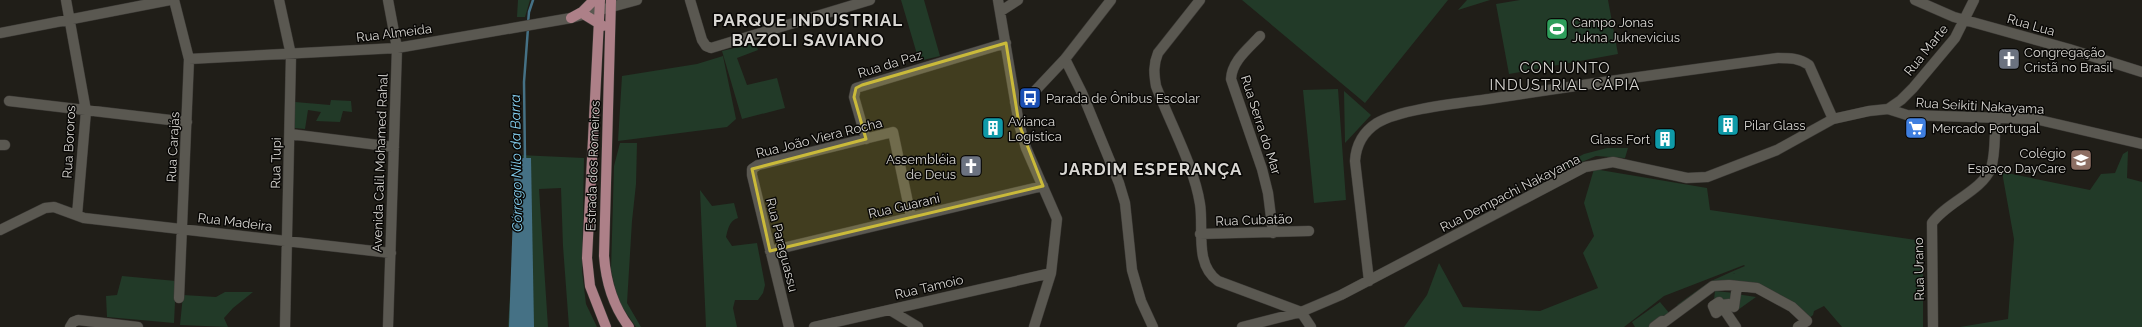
<svg xmlns="http://www.w3.org/2000/svg" width="2142" height="327" viewBox="0 0 2142 327" font-family="Raleway,sans-serif">
<style>
.green{fill:#223a28}
.water{fill:#457185}
.lines{fill:none;stroke-linecap:round;stroke-linejoin:round}
.stream{stroke:#457185;stroke-width:2.5}
.minor-casing{stroke:#3c3a36;stroke-width:11}
.major-casing{stroke:#3c3a36;stroke-width:11}
.minor{stroke:#5a5851;stroke-width:10}
.major{stroke:#ad8088;stroke-width:10}
.marked{fill:#caba3a;fill-opacity:0.2;stroke:#caba3a;stroke-width:3;stroke-linejoin:round}
.labels{text-anchor:middle;dominant-baseline:central;stroke-width:3;stroke-linejoin:round;paint-order:stroke}
.poi-label{font-size:13px;fill:#d9d7d3;stroke:#090806;text-anchor:start}
.street-label{font-size:13px;fill:#d9d7d3;stroke:#090806}
.water-label{font-size:14px;font-style:italic;fill:#86d1f2;stroke:#090806}
.quarter-label{font-size:15px;letter-spacing:1px;fill:#d9d7d3;stroke:#090806}
.district-label{font-size:17px;font-weight:bold;letter-spacing:1px;fill:#d9d7d3;stroke:#090806}
</style>
<rect width="100%" height="100%" fill="#201e18"/>
<path class="green" d="M518 0H530L525 17H517Z
M901 0H924L940 56 919 61Z
M1242 0H1448L1365 103Z
M1467 0H1490L1458 10Z
M1520 0H1608L1618 54 1509 74 1496 4Z
M755 43 758 50 737 58 747 85 777 78 785 108 742 119 722 51Z
M723 56 736 119 727 127 618 141 622 76 697 64Z
M1338 89 1346 200 1314 203 1303 90Z
M1344 91 1371 115 1345 143Z
M331 100 351 101 352 112 343 111 340 122 316 121 321 112 308 110 305 129 294 128 295 102 330 105Z
M620 143H637L636 184 632 221 627 303 641 327H636L618 301 611 270 614 166Z
M1607 148H1628L1625 158 1596 156 1563 170 1561 166 1584 154Z
M2128 151 2127 178 2142 182V327H1960L2008 319 2014 239 2002 172 2090 190 2101 174 2115 173 2123 154Z
M519 155 584 158 582 271 586 304 597 327H569L563 246 561 188 539 189 548 327H508Z
M1594 169 1707 188 1710 210 1923 241V327H1842L1824 306 1814 311 1813 315 1807 320 1758 287 1713 285 1680 309 1677 305 1709 282 1731 272 1735 274 1731 272 1745 266 1744 265 1664 296 1624 327H1404L1427 295 1439 263 1463 307 1540 311 1598 288 1583 253 1594 236 1584 203Z
M700 190 712 206 734 203 738 218C729 221 728 229 726 237L732 246 757 243 765 285 763 293 758 300H735L733 308 737 327H706Z
M122 276 176 281 174 323 107 317 106 296 117 295Z
M1715 291 1735 293 1734 303 1714 300Z
M225 292H253L233 308 224 318 228 327 180 325 183 295 216 297Z
M1736 294 1756 297 1735 312Z
M1660 302 1670 314 1653 327H1635L1632 322Z"/>
<path class="water" d="M515 158H531L534 327H509Z"/>
<g class="lines">
<path class="stream" d="M528 23 529 12 533 0
M525 161 524 82 528 28"/>
<g class="minor-casing">
<path id="minor" d="M66 0 86 111 77 215
M174 0 189 59 179 298
M279 0 291 55 285 327
M388 0 397 48 388 327
M690 0 702 40 706 46 711 48 870 0
M998 0 1019 124 1026 148 1057 219 1051 273 1034 327
M1200 0 1158 53C1153 65 1154 74 1156 86 1170 123 1194 166 1200 204 1204 229 1194 264 1218 281L1301 312 1311 327
M1915 0 1954 17 2069 49 2142 72
M1001 11 1018 0
M0 33 170 0
M1260 36C1248 49 1232 61 1231 79L1262 169 1268 193 1273 233
M189 59 397 48 571 18 637 0
M1065 59 1082 93 1119 183 1125 203 1132 270 1141 301 1153 327
M9 101 187 122
M1015 102 1033 93 1065 59 1111 0
M1888 109 1907 115 2035 119 2142 144
M290 134 394 147
M866 139 854 97 856 88 1006 43
M0 145H5
M0 230 45 208 54 207 84 218 391 253
M1200 234 1309 231
M770 251 1043 186
M1369 281 1355 161C1356 145 1363 132 1377 123 1400 109 1460 103 1489 99 1585 84 1681 71 1778 58 1790 58 1799 58 1809 65L1833 119
M1721 305 1729 304 1734 307 1737 286
M1723 308 1716 313 1713 306 1719 302 1736 327
M890 310 918 327
M70 327 73 322 78 320 138 327
M789 327 752 175V169L758 165 893 132 911 217
M814 327 1051 273
M1242 327 1301 312 1341 295 1585 167 1613 162 1687 178 1707 177 1777 150 1833 119 1869 111 1888 109 1901 100 1913 88 1955 38 1974 0
M1654 327 1662 321 1663 323 1713 286 1729 285 1757 288 1792 307 1807 321 1798 327
M1933 327 1932 223C1947 202 1982 191 1991 168 1996 153 1994 133 1996 118"/>
</g>
<g class="major-casing">
<path id="major" d="M600 0 587 258 590 286 606 327
M611 0 604 256C606 283 613 306 629 327
M585 15 603 26
M571 18 582 12 594 0"/>
</g>
<use href="#minor" class="minor"/>
<use href="#major" class="major"/>
</g>
<path class="marked" d="M1006 43 1019 124 1043 186 770 251 752 169 866 139 854 97 856 88 862 85Z"/>
<defs>
<g id="stadium-square" transform="scale(1.15)"><rect x="-9" y="-9" width="18" height="18" rx="4" fill="#2e9e5b" stroke="#090806"/><path d="M0-5a6.5 5 0 1 0 0 10a6.5 5 0 1 0 0-10ZM-3.5-1.8h7v3.6h-7Z" fill="#fff"/></g>
<g id="church-square" transform="scale(1.15)"><rect x="-9" y="-9" width="18" height="18" rx="4" fill="#6b7280" stroke="#090806"/><path d="M-1.2-6h2.4v3.5h3.3v2.4h-3.3V6h-2.4V-.1h-3.3v-2.4h3.3Z" fill="#fff"/></g>
<g id="bus-square" transform="scale(1.15)"><rect x="-9" y="-9" width="18" height="18" rx="4" fill="#1a4fb4" stroke="#090806"/><path d="M-5-6H5V4H4V6H2V4H-2V6H-4V4H-5ZM-3.5-4V0h7V-4ZM-3.5 1.2v1.5H-2V1.2ZM2 1.2v1.5H3.5V1.2Z" fill="#fff"/></g>
<g id="building-square" transform="scale(1.15)"><rect x="-9" y="-9" width="18" height="18" rx="4" fill="#0f9aa8" stroke="#090806"/><path d="M-4-6H4V6H1V3H-1V6H-4ZM-2.5-4.3h1.7v1.8h-1.7ZM.8-4.3h1.7v1.8H.8ZM-2.5-1h1.7V.8h-1.7ZM.8-1h1.7V.8H.8Z" fill="#fff"/></g>
<g id="supermarket-square" transform="scale(1.15)"><rect x="-9" y="-9" width="18" height="18" rx="4" fill="#3f7fe0" stroke="#090806"/><path d="M-6-5.5h2.5l.6 2H6L4.5 2H-2.5L-4.4-4H-6ZM-1.5 3.2a1.3 1.3 0 1 0 .1 0ZM3 3.2a1.3 1.3 0 1 0 .1 0Z" fill="#fff"/></g>
<g id="school-square" transform="scale(1.15)"><rect x="-9" y="-9" width="18" height="18" rx="4" fill="#8d6e63" stroke="#090806"/><path d="M0-5L7-2L0 1L-7-2ZM-4 1L0 2.5L4 1V4Q0 6-4 4Z" fill="#fff"/></g>
</defs>
<g fill-rule="evenodd">
<use href="#stadium-square" x="1557" y="29"/>
<use href="#church-square" x="2009" y="59"/>
<use href="#bus-square" x="1030" y="98"/>
<use href="#building-square" x="1728" y="125"/>
<use href="#building-square" x="993" y="128"/>
<use href="#supermarket-square" x="1916" y="128"/>
<use href="#building-square" x="1665" y="139"/>
<use href="#school-square" x="2081" y="160"/>
<use href="#church-square" x="971" y="166"/>
</g>
<g class="labels">
<g class="poi-label">
<text x="1572" y="22">Campo Jonas<tspan x="1572" dy="15">Jukna Juknevicius</tspan></text>
<text x="2024" y="52">Congregação<tspan x="2024" dy="15">Cristã no Brasil</tspan></text>
<text x="1046" y="98">Parada de Ônibus Escolar</text>
<text x="1008" y="121">Avianca<tspan x="1008" dy="15">Logística</tspan></text>
<text x="1744" y="125">Pilar Glass</text>
<text x="1932" y="128">Mercado Portugal</text>
<text x="1650" y="139" text-anchor="end">Glass Fort</text>
<text x="2066" y="153" text-anchor="end">Colégio<tspan x="2066" dy="15">Espaço DayCare</tspan></text>
<text x="956" y="159" text-anchor="end">Assembléia<tspan x="956" dy="15">de Deus</tspan></text>
</g>
<g class="street-label">
<text transform="translate(2031 25) rotate(16)">Rua Lua</text>
<text transform="translate(394 33) rotate(-7)">Rua Almeida</text>
<text transform="translate(1926 50) rotate(-51)">Rua Marte</text>
<text transform="translate(890 64) rotate(-17)">Rua da Paz</text>
<text transform="translate(1980 106) rotate(3)">Rua Seikiti Nakayama</text>
<text transform="translate(1261 125) rotate(72)">Rua Serra do Mar</text>
<text transform="translate(819 138) rotate(-14)">Rua João Viera Rocha</text>
<text transform="translate(69 142) rotate(-87)">Rua Bororos</text>
<text transform="translate(173 147) rotate(-87)">Rua Carajás</text>
<text transform="translate(276 163) rotate(-89)">Rua Tupi</text>
<text transform="translate(380 163) rotate(-88)">Avenida Calil Mohamed Rahal</text>
<text transform="translate(593 166) rotate(-88)">Estrada dos Romeiros</text>
<text transform="translate(1510 193) rotate(-27)">Rua Dempachi Nakayama</text>
<text transform="translate(904 206) rotate(-13)">Rua Guarani</text>
<text transform="translate(1254 220) rotate(-2)">Rua Cubatão</text>
<text transform="translate(235 222) rotate(7)">Rua Madeira</text>
<text transform="translate(782 245) rotate(76)">Rua Paraguassu</text>
<text transform="translate(1919 269) rotate(-91)">Rua Urano</text>
<text transform="translate(929 287) rotate(-13)">Rua Tamoio</text>
</g>
<g class="water-label">
<text transform="translate(516 163) rotate(-91)">Córrego Nilo da Barra</text>
</g>
<g class="quarter-label">
<text x="1565" y="68">CONJUNTO<tspan x="1565" dy="17">INDUSTRIAL CÁPIA</tspan></text>
</g>
<g class="district-label">
<text x="808" y="20">PARQUE INDUSTRIAL<tspan x="808" dy="20">BAZOLI SAVIANO</tspan></text>
<text x="1151" y="169">JARDIM ESPERANÇA</text>
</g>
</g>
</svg>
